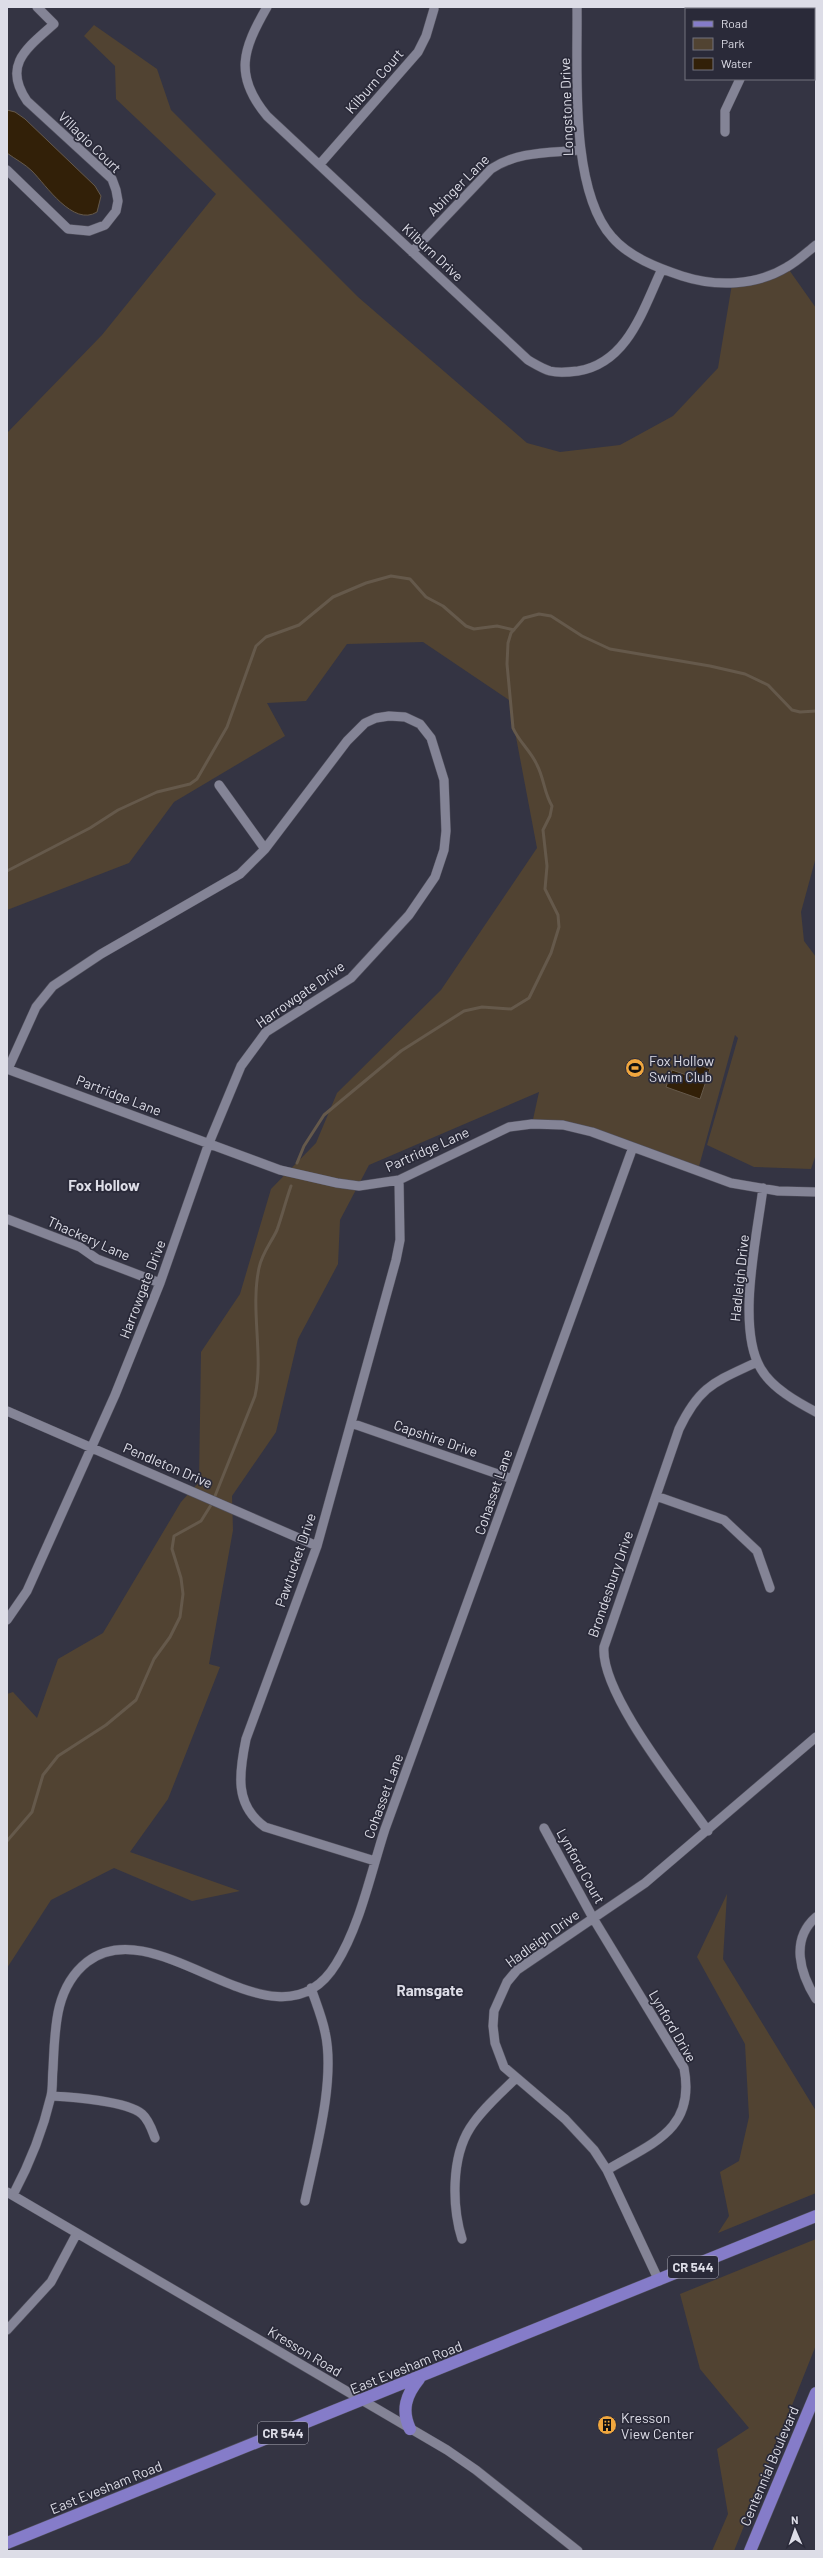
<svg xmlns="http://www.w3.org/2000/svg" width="823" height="2558" viewBox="0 0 823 2558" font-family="Barlow,sans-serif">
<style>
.green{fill:#514332}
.water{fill:#322008;stroke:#65594b}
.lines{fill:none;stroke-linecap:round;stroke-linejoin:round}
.stream{stroke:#65594b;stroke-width:3}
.minor-casing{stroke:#52515e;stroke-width:10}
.major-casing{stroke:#52515e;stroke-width:13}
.minor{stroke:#848496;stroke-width:9}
.major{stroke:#857cc9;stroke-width:12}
.labels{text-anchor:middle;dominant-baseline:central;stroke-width:3.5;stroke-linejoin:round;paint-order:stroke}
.shield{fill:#2a2a39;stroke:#a7a7b3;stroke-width:1}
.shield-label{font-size:13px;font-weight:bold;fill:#dddde7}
.street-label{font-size:14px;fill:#dddde7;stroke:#2a2a39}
.poi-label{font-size:14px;fill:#dddde7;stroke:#2a2a39;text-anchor:start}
.neighbourhood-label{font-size:15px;font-weight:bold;fill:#dddde7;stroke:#2a2a39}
</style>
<rect width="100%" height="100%" fill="#343443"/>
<path class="green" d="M94 25 157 69 171 110 358 297 527 443 560 452 620 445 673 416 718 368 732 284 787 267 816 308V857L801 912 804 941 816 957V1154L811 1169 754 1167 707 1145 738 1038 735 1035 698 1170 592 1132 532 1124 539 1092 369 1165 340 1220 338 1264 298 1339 276 1432 232 1496 233 1530 209 1664 220 1667 168 1799 130 1852 240 1891 192 1901 114 1868 51 1900 7 1968V1694L13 1692 37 1718 58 1659 103 1633 181 1502 199 1482 201 1352 240 1294 271 1189 316 1143 337 1093 441 990 537 848 509 700 423 642 347 644 306 701 267 703 285 736 174 802 129 863 7 910V433L102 335 216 194 116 99 115 66 84 36Z
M727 1894 723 1959 816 2111V2193L718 2233 729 2216 720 2172 739 2161 749 2117 745 2044 697 1957Z
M816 2239V2345L734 2551H712L728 2514 717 2449 749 2428 700 2369 680 2294Z"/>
<path class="water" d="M7 110 15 112 25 119 95 186 101 196 97 212C73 227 46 185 32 171 25 164 15 159 7 153Z
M697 1064 710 1069 700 1099 666 1087 672 1070 692 1077Z"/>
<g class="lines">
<path class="stream" d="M7 871 90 828 118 810 157 792 190 784 197 779 227 727 256 646 266 637 299 625 333 597 366 583 391 576 410 579 426 597 443 606 466 626 474 629 497 626 514 630
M297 1163 304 1146 324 1115 401 1051 464 1011 482 1007 511 1009 529 998 551 953 559 927 558 915 545 889 547 866 543 830 550 816 552 806C544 793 544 778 537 765 531 751 519 742 513 728L507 664 508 643 511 633 524 618 539 614 551 616 582 636 610 649 710 666 745 674 768 685 792 710 800 712 816 711
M215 1496 255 1396C264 1356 250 1310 259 1268 262 1253 271 1243 277 1230 282 1216 286 1200 291 1186
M7 1841 32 1812 43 1775 58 1756 106 1725 136 1700 154 1659 170 1637 180 1617 183 1594 181 1578 172 1549 174 1536 201 1521 211 1505"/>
<g class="minor-casing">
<path id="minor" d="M267 7C243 49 233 75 267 116L528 360C535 364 543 369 550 371 558 373 570 372 578 371 628 363 643 309 662 269
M577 7C578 69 569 189 612 237 629 257 658 268 682 276 716 287 756 286 787 267 798 261 807 252 816 245
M712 7 714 9
M814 65 816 64
M725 132V111L740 79
M320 164 418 52 426 36 434 9
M7 170 68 229 89 231 105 225 116 211 118 201 116 190 112 179 27 101C2 65 27 48 54 24L37 7
M412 252 491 169C518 151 549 153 580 150
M219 785 265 849
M7 1069 280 1170 337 1183 359 1186 399 1180 509 1127 532 1124 563 1125 592 1132 731 1183 778 1191 816 1192
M763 1188C757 1236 736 1328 761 1369 772 1388 797 1402 816 1412
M7 1219 80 1247 97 1259 160 1283
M7 1411 317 1546
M351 1423 512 1479
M656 1496 724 1520 757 1551 770 1588
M7 1620 27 1591 115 1395 160 1283 209 1143 241 1066 266 1032 351 978 409 915 435 877 444 850 446 831 444 780 431 738 420 724 405 717 389 716 376 718 365 723 347 741 265 849 240 874 101 954 53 986 36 1007 8 1069
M544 1828 593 1918 684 2068C696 2130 652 2143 607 2170
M708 1831C680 1791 600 1693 604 1647L679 1429C700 1385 715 1382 757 1362
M375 1861 265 1827C234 1805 239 1773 246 1739L317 1546 396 1260 400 1240 399 1180
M816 1917C790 1940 800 1973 816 1999
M52 2096C72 2097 127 2101 142 2114 149 2120 152 2130 155 2138
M7 2192 447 2450 476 2470 578 2551
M13 2195C29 2165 43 2130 51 2096 53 2088 52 2078 53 2069 55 2031 54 1988 87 1962 159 1906 277 2061 336 1964 360 1926 371 1872 385 1829L633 1147
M305 2201C315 2153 336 2080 325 2032 322 2017 316 2003 311 1988
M462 2239C452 2207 451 2158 470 2128 482 2109 500 2094 516 2078
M659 2281 607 2170 594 2150 565 2119 504 2067 495 2043 493 2026 494 2011 507 1982 517 1970 645 1883 816 1737
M7 2330 51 2282 77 2233"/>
</g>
<g class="major-casing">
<path id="major" d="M410 2429C401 2410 406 2395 419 2379
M7 2543 816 2216
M750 2551 816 2393"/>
</g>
<use href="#minor" class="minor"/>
<use href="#major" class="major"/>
</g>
<defs>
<g id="stadium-disc" transform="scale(1)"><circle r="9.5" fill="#f0a63e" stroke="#2a2a39"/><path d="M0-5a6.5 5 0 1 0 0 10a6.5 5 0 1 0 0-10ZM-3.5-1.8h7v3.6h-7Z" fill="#111"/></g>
<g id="building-disc" transform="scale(1)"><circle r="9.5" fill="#f0a63e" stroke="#2a2a39"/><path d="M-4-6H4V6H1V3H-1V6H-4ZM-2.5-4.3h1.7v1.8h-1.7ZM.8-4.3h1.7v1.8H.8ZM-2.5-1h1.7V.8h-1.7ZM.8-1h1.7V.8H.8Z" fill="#111"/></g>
</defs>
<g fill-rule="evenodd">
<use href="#stadium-disc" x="635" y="1068"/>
<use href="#building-disc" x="607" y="2425"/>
</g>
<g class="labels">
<g class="shield">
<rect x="668" y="2256" width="50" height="22" rx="3"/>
<rect x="258" y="2422" width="50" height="22" rx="3"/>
</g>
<g class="shield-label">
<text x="693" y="2267">CR 544</text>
<text x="283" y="2433">CR 544</text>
</g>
<g class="street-label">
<text transform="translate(374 81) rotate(-49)">Kilburn Court</text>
<text transform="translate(566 107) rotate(-92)">Longstone Drive</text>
<text transform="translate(90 142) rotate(44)">Villagio Court</text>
<text transform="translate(458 185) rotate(-45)">Abinger Lane</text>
<text transform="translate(433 252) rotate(43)">Kilburn Drive</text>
<text transform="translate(300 994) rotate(-35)">Harrowgate Drive</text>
<text transform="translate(119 1095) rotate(21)">Partridge Lane</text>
<text transform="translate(427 1149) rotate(-24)">Partridge Lane</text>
<text transform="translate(89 1238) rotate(24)">Thackery Lane</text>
<text transform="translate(739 1278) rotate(-84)">Hadleigh Drive</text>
<text transform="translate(142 1289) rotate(-69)">Harrowgate Drive</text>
<text transform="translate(436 1438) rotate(19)">Capshire Drive</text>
<text transform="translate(168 1465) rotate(23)">Pendleton Drive</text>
<text transform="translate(493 1492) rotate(-71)">Cohasset Lane</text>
<text transform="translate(295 1560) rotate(-71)">Pawtucket Drive</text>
<text transform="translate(610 1584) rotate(-71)">Brondesbury Drive</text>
<text transform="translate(383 1796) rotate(-70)">Cohasset Lane</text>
<text transform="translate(581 1866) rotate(61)">Lynford Court</text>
<text transform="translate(542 1938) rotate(-36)">Hadleigh Drive</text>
<text transform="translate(673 2026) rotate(60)">Lynford Drive</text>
<text transform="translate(305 2351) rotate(31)">Kresson Road</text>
<text transform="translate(406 2367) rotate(-22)">East Evesham Road</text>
<text transform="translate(769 2466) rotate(-67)">Centennial Boulevard</text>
<text transform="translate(106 2487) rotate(-22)">East Evesham Road</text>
</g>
<g class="poi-label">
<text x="649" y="1060">Fox Hollow<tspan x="649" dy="16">Swim Club</tspan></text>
<text x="621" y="2417">Kresson<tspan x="621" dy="16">View Center</tspan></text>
</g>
<g class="neighbourhood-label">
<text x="104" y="1185">Fox Hollow</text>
<text x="430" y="1990">Ramsgate</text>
</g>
</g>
<rect width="823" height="2558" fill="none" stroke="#dddde7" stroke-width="16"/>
<rect x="685" y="8" width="130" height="72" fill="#2a2a39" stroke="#72727f"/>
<rect x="693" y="21" width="20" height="6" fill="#857cc9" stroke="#72727f"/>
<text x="721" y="28" font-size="12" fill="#dddde7">Road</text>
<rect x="693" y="38" width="20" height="12" fill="#514332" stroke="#72727f"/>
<text x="721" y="48" font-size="12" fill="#dddde7">Park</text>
<rect x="693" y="58" width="20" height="12" fill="#322008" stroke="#72727f"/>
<text x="721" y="68" font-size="12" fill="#dddde7">Water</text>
<g transform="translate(795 2530) rotate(358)" stroke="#2a2a39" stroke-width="3" paint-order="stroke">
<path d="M0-3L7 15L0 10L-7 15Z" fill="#dddde7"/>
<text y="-6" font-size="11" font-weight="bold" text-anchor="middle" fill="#dddde7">N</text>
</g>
</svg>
